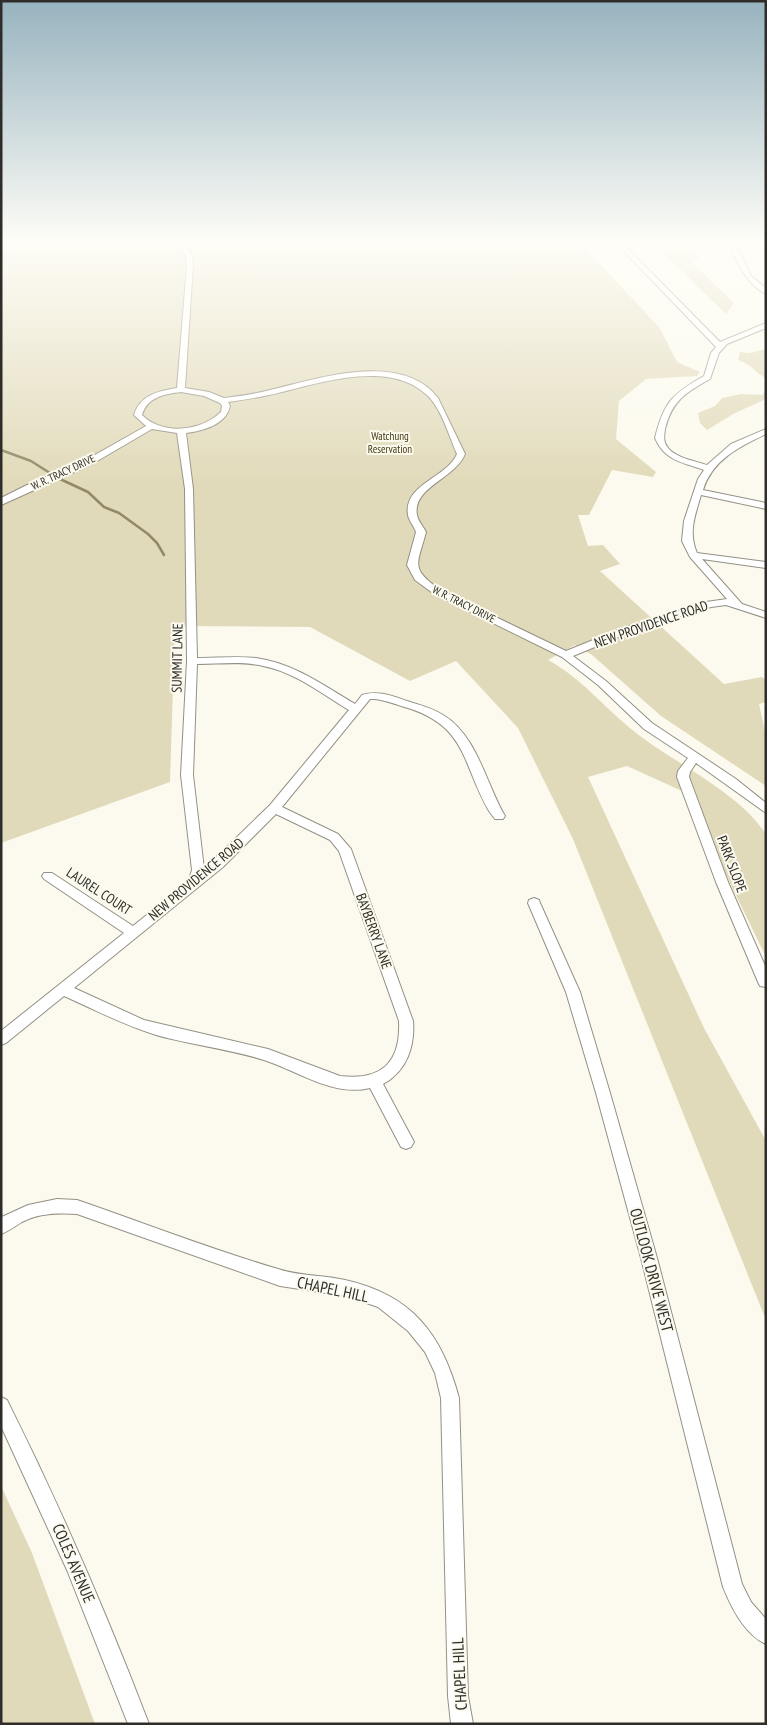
<svg xmlns="http://www.w3.org/2000/svg" width="767" height="1725" viewBox="0 0 767 1725" font-family="'PT Sans Narrow',sans-serif">
<style>
.green{fill:#e1daba}
.lines{fill:none;stroke-linecap:round;stroke-linejoin:round}
.stream{stroke:#928a67;stroke-width:2.5}
.minor-casing{stroke:#939086;stroke-width:2}
.minor{fill:#fff;fill-rule:evenodd}
.labels{text-anchor:middle;dominant-baseline:central;stroke-width:4;stroke-linejoin:round;paint-order:stroke}
.far-park-label{font-size:11px;fill:#423911;stroke:#fcfaee}
.far-street-label{font-size:11px;fill:#2e2d29;stroke:#fcfaee}
.street-label{font-size:14px;fill:#2e2d29;stroke:#fcfaee}
.near-street-label{font-size:16px;fill:#2e2d29;stroke:#fcfaee}
</style>
<rect width="100%" height="100%" fill="#fcfaee"/>
<path class="green" d="M1 242H579L659 327 677 362 700 372 697 376 646 379 619 401 616 439 656 472 653 477 612 470 589 515H578L588 546 603 545 620 564 600 571 724 684 762 677 766 680V702L759 704 766 736V786L661 716 592 655 575 645 548 660C580 677 603 706 630 728 672 763 736 789 766 834V957L716 854 693 796 627 766 588 777 704 1028 766 1141V1320L573 839 518 728 456 661 410 681 310 627 175 626 170 782 1 843Z
M652 242H685L699 258 691 262 734 303 726 314Z
M766 349V378C753 371 753 365 738 360L740 352 749 353Z
M766 391V399L735 413 707 430 700 423 698 413 715 406 722 398 741 394 762 395Z
M1 1486 32 1553 95 1724H1Z"/>
<g class="lines">
<path class="stream" d="M1 450 31 461 53 475
M60 479 88 492 104 507 119 513 148 534 157 543 164 555"/>
<g class="minor-casing">
<path id="minor" d="M178 242H184L192 256 193 265 185 388 209 392 224 398C239 396 255 394 270 390 317 379 401 350 438 398L465 454C455 479 412 487 417 515 418 521 423 526 426 532 417 566 410 568 440 590L566 651 623 628 706 602 727 599 690 557 682 541 684 521 698 479 704 470C682 462 665 461 655 438 664 402 672 394 704 376L711 353 716 347 615 242H621L720 342 766 323V328L727 344 719 353 710 379C685 393 672 401 665 429 664 436 663 442 668 448 676 458 695 461 707 465L731 444 766 429V434C739 447 712 460 703 490L766 503V509L701 495C695 516 688 532 697 553L766 562V568L702 559 742 604 766 612V618L726 605 711 607 631 632 573 656 606 681 652 723 736 779 766 803V813L696 763 690 772 689 777 728 882 766 968V987L760 986 758 982 716 882 677 777 678 771 688 758 644 729 598 685 562 657 434 594 415 580 407 565 416 532C414 526 409 521 408 515 403 484 447 478 457 454 449 436 442 410 428 396 389 357 315 385 269 395 256 398 242 400 228 402L230 406C226 425 202 431 186 433L193 489 197 658C217 658 236 656 256 658 293 663 323 685 355 704L362 695C378 690 392 696 407 701 420 705 432 708 443 715 477 735 486 784 505 816L503 819H495L489 811C462 765 468 727 408 708 397 705 386 700 374 699H370L282 807 338 834 351 849 413 1021C415 1046 407 1071 383 1084L414 1142 411 1147 406 1149 401 1147 370 1088C333 1097 298 1071 264 1060 229 1049 192 1045 156 1035 124 1025 95 1010 64 996L6 1043 1 1045V1031L124 933 44 879 42 876 44 873H52L133 926 188 882 192 870 181 775 187 661 185 489 177 433 152 429 92 464 1 505V498L27 485 86 460 146 426 134 415C140 395 158 391 177 388L187 265 186 256ZM181 392 204 396 220 403 222 406 221 412C201 431 163 436 142 415 147 397 165 394 181 392ZM197 664C219 664 242 661 263 666 295 672 322 694 349 710L270 805 204 869 193 775ZM276 814 330 840 339 851 399 1021C401 1063 381 1081 340 1076L268 1049 144 1020 74 988 223 867Z
M726 242H732L740 253 751 276 766 288V294C744 283 739 261 726 242Z
M534 898 539 900 540 903 580 992 610 1093 657 1258 742 1584 751 1602 766 1619V1644C745 1635 731 1607 723 1587L641 1258 596 1093 566 992 528 903 529 900Z
M57 1199 77 1200C144 1223 210 1249 278 1269 299 1276 323 1275 345 1280 412 1295 442 1334 459 1398L468 1696 473 1724H451L448 1696 441 1398 435 1373 425 1352 408 1331 378 1307 346 1296 280 1286 77 1214C58 1213 39 1213 22 1222 15 1226 9 1231 1 1234V1217L4 1216 28 1205Z
M1 1397 7 1400C60 1506 107 1614 149 1724H128L67 1570 1 1426Z"/>
</g>
<use href="#minor" class="minor"/>
</g>
<linearGradient id="sky" x2="0" y2="1"><stop stop-color="#97b3bf"/><stop offset="0.5" stop-color="#fefdf7"/><stop offset="1" stop-color="#fefdf7" stop-opacity="0"/></linearGradient>
<rect width="767" height="483" fill="url(#sky)"/>
<g class="labels">
<g class="far-park-label">
<text x="390" y="436">Watchung<tspan x="390" dy="13">Reservation</tspan></text>
</g>
<g class="far-street-label">
<text transform="translate(63 472) rotate(-25)">W. R. TRACY DRIVE</text>
<text transform="translate(464 604) rotate(27)">W. R. TRACY DRIVE</text>
</g>
<g class="street-label">
<text transform="translate(651 624) rotate(-19)">NEW PROVIDENCE ROAD</text>
<text transform="translate(177 658) rotate(-89)">SUMMIT LANE</text>
<text transform="translate(732 864) rotate(69)">PARK SLOPE</text>
<text transform="translate(196 879) rotate(-40)">NEW PROVIDENCE ROAD</text>
<text transform="translate(99 891) rotate(33)">LAUREL COURT</text>
<text transform="translate(374 931) rotate(70)">BAYBERRY LANE</text>
</g>
<g class="near-street-label">
<text transform="translate(652 1270) rotate(75)">OUTLOOK DRIVE WEST</text>
<text transform="translate(333 1289) rotate(12)">CHAPEL HILL</text>
<text transform="translate(74 1563) rotate(67)">COLES AVENUE</text>
<text transform="translate(459 1674) rotate(-93)">CHAPEL HILL</text>
</g>
</g>
<rect width="767" height="1725" fill="none" stroke="#2e2d29" stroke-width="5"/>
</svg>
